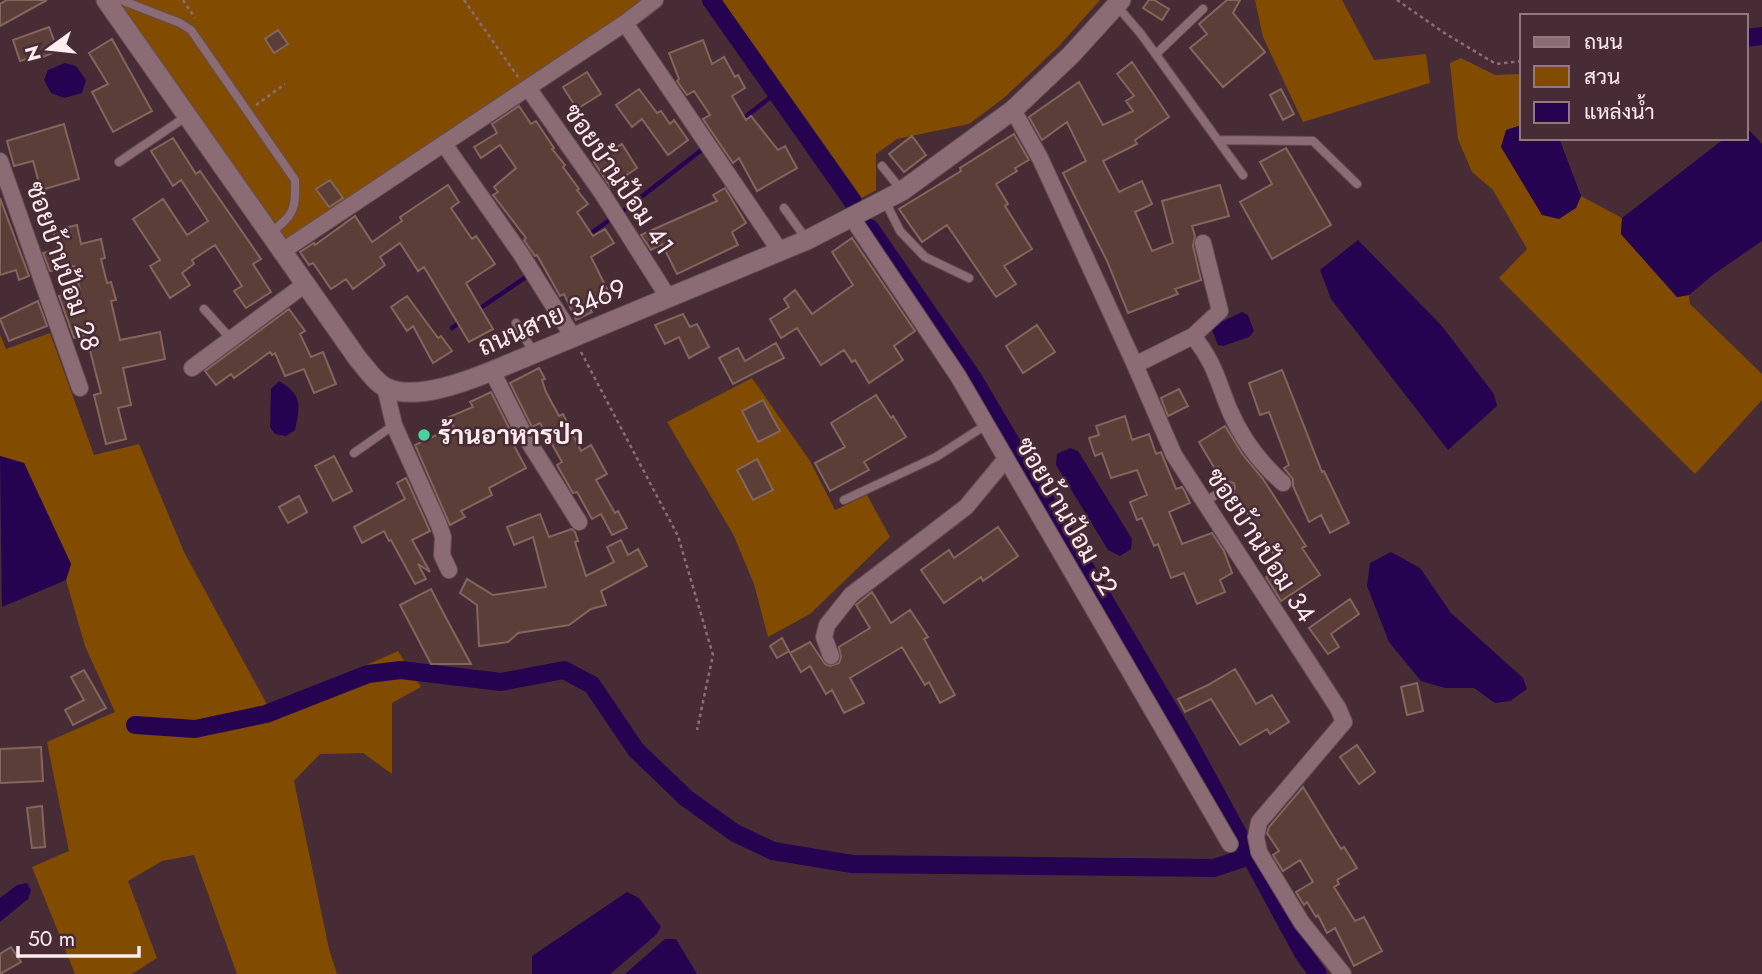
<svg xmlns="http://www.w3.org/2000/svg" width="1762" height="974" viewBox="0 0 1762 974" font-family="Jost,Sarabun,sans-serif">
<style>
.green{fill:#814c00}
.water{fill:#260350}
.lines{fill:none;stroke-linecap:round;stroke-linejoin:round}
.stream{stroke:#260350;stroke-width:4.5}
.canal{stroke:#260350;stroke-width:18}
.building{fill:#5b3e37;stroke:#84655e;stroke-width:2}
.service-casing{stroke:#644c53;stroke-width:10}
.minor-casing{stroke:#644c53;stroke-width:18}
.tertiary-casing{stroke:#644c53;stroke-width:21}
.path{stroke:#886f77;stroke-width:2.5;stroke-dasharray:3.5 3.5;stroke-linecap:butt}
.service{stroke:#8b6c74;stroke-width:8}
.minor{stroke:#8b6c74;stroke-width:16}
.tertiary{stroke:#8b6c74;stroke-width:19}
.poi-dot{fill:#46d49e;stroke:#482c35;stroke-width:2.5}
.labels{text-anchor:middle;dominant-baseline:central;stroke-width:5;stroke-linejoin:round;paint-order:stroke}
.street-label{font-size:26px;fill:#ffecf1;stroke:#482c35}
.poi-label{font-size:26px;font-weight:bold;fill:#ffecf1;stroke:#482c35;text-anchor:start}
</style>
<rect width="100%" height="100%" fill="#482c35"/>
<path class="green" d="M111 0H641L638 6 282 245Z
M722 0H1100L1058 47 1004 98 969 124 897 139 876 154V190L862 198Z
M1255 0H1342L1374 60 1426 54 1430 83 1303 122 1263 37Z
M1461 58 1495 75 1522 74V125L1506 130 1576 208 1581 196 1622 218 1621 234 1677 297 1689 295 1690 304 1762 374V400L1695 474 1499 278 1527 249 1493 190 1472 172 1458 139 1450 63Z
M50 333 94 455 139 444 184 552 269 708 398 651 421 687 392 703V774L363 753 320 754 294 781 329 949 337 974H237L194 855 162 861 128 881 157 958 132 974H75L32 867 69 851 47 742 115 712 85 646 66 580 71 564 24 463 0 456V334L6 349Z
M752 378 810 461 835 510 867 495 890 537 810 614 768 637 754 584 733 534 667 422Z"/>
<path class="water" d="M65 63 76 66 86 80 82 93 64 98 51 93 44 80 48 70Z
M1522 125V138H1559L1581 196 1576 208 1559 219 1542 215 1501 147 1506 130Z
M1746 131H1750L1762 144V241L1714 274 1689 295 1677 297 1621 234 1622 218 1725 138H1746Z
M1358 240 1441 325 1494 394 1497 406 1448 450 1331 299 1320 270Z
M1242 312 1248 315 1254 331 1249 337 1223 346 1218 345 1212 330 1215 325Z
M279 381C303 395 300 406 295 430L286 436 275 434 270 427 271 389Z
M1070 448 1078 451 1132 539 1131 549 1120 556 1108 550 1056 465 1057 454Z
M0 456 24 463 71 564 66 580 2 607Z
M1391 552 1420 568 1451 613 1523 678 1527 689 1510 701 1495 703 1474 688H1445L1421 681 1389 642 1367 586 1370 563Z
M27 883 31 890 28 899 0 922V898L17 885Z
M627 892 639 898 661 927 656 935 610 974H532V956Z
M665 939H676L697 974H625Z"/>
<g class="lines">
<path class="stream" d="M740 121 776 93
M622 212 704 148
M587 236 611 219
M476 311 529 275
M452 328 463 320"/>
<path class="canal" d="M711 0 853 202
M1746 38 1762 36
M870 228 973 378 1186 738 1303 953 1318 974
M135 725 195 729 266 714 368 674 401 670 501 682 564 670 592 685 636 750 686 798 735 833 773 851 852 864 1214 868 1250 856"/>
</g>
<path class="building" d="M7 0H47L0 26V4Z
M1149 0H1154L1169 9 1162 20 1143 8Z
M1227 0H1240L1233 13 1265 52 1223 87 1190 48 1207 34 1199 24Z
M49 27 58 51 35 60 34 57 20 61 13 40Z
M278 30 288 44 274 53 265 39Z
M112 39 152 111 113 132 92 92 108 84 89 53Z
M703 40 712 64 724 57 735 77 738 75 745 88 732 96 746 120 751 116 778 150 785 146 797 168 757 191 739 158 733 163 703 119 710 115 694 91 687 95 677 81 679 79 669 53Z
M1132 62 1169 117 1135 140 1137 144 1103 161 1119 192 1142 181 1152 204 1135 212 1152 251 1173 243 1162 201 1220 185 1229 216 1192 226 1195 236 1193 246 1201 280 1175 289 1178 294 1128 313 1107 261 1063 173 1086 161 1067 122 1042 140 1029 117 1079 82 1103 125 1133 111 1126 101 1134 96 1117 74Z
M587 72 601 94 577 109 563 87Z
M639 89 657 113 661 111 670 124 674 120 688 140 668 155 642 119 632 127 616 105Z
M1281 89 1294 114 1283 120 1270 95Z
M519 106 531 124 536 121 554 148 552 149 565 165 563 167 579 189 577 190 588 204 577 212 593 236 605 229 614 243 591 257 611 297 590 308 592 312 576 320 564 294 560 296 537 255 535 256 524 240 526 238 493 195 498 192 494 187 516 168 500 145 481 158 474 147 497 133 492 124Z
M64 124 79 179 41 190 33 161 14 166 7 141Z
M1014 134 1029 160 1015 168 1017 171 996 184 1008 204 1005 206 1032 249 1004 266 1016 284 996 297 947 225 922 242 899 209 961 171 960 168Z
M912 136 926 155 904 172 889 154Z
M173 138 196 174 200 171 261 259 253 264 271 292 246 308 234 291 242 286 215 245 192 260 194 264 182 273 190 285 170 298 150 266 160 260 133 219 163 199 187 235 208 221 181 180 173 186 151 151Z
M622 144 637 168 610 186 594 162Z
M1286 148 1331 225 1272 259 1240 202 1272 184 1260 162Z
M330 180 343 198 329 207 316 189Z
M448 185 459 202 451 208 472 239 476 236 495 264 466 283 493 329 469 342 424 267 418 271 400 243 380 257 385 265 353 289 346 279 331 289 313 263 309 265 300 252 314 243 315 245 355 216 372 242 402 221 400 217Z
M725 188 746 223 732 232 738 245 677 274 662 244 651 250 641 235 717 201 713 195Z
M0 198 29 276 19 280 16 270 0 275Z
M77 225 81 244 101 239 105 258 101 259 107 283 111 282 116 300 111 301 120 340 160 332 165 359 123 368 131 405 118 408 126 439 106 444 94 395 101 393 86 335 74 338 59 296 80 290 74 266 50 271 43 253 58 249 53 231Z
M852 238 915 331 894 346 903 360 869 383 855 360 852 362 844 350 821 365 797 328 781 338 770 319 789 307 784 299 795 290 812 314 853 285 832 252Z
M407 296 438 338 441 336 452 351 433 363 413 326 407 331 391 307Z
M38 301 47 326 9 341 0 319Z
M289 309 305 331 300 334 311 357 323 352 336 384 314 393 304 369 285 376 275 353 272 355 270 352 234 378 231 374 216 385 205 371Z
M683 314 690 327 697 324 709 347 689 358 679 337 665 344 655 325Z
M1037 325 1055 352 1023 373 1006 346Z
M776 343 784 358 733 384 719 358 738 348 745 361Z
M539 368 545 379 542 380 546 392 559 416 563 414 581 451 591 445 607 474 596 480 615 513 618 511 627 528 612 535 601 514 592 519 577 492 573 493 557 465 562 462 540 423 532 427 510 383Z
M1282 370 1322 472 1324 471 1349 523 1330 533 1321 515 1309 522 1293 486V479L1284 468 1289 465 1269 412 1260 415 1249 383Z
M1179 389 1188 406 1168 416 1161 398Z
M491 392 513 436 510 438 526 468 489 488 492 495 461 511 465 517 450 525 415 445 454 427 449 417 473 407 470 402Z
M876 395 891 418 893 416 906 437 864 462 869 470 830 491 815 463 845 447 831 423Z
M763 400 780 431 758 442 742 411Z
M1125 416 1132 440 1149 434 1156 454 1161 452 1176 489 1182 487 1185 492 1190 503 1169 512 1182 544 1212 533 1224 551 1232 573 1220 580 1225 592 1197 604 1184 573 1171 578 1158 544 1154 546 1142 518 1137 520 1130 502 1147 495 1137 470 1111 478 1102 453 1095 456 1089 438 1099 435 1096 426Z
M1225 426 1243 455 1263 479 1306 546 1302 548 1320 575 1281 601 1266 577 1282 567 1233 492 1235 488 1234 483 1226 481 1218 467 1215 469 1199 442Z
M334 456 352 491 333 501 315 466Z
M757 459 773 490 753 500 737 470Z
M406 478 430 531 412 540 430 572 418 564 426 579 415 584 391 540 389 541 384 531 362 543 354 527 405 499 397 483Z
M299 496 307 512 288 523 279 507Z
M540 514 549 537 572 529 575 532 578 541 575 542 586 576 614 562 607 547 621 540 628 555 638 549 647 566 601 591 606 605 591 609 569 625 518 633 508 642 479 646 477 605 460 593 467 579 493 595 546 587 533 537 514 545 507 527Z
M998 527 1018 556 983 581 981 577 944 603 921 570 949 550 954 558Z
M431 589 446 618 471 664H431L400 605Z
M872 592 891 623 910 610 928 637 924 639 955 695 940 703 929 682 925 685 902 647 850 678 864 703 844 713 832 690 826 694 810 666 801 672 790 653 810 642 825 664 830 666 839 663 841 657 839 647 870 628 856 605Z
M1350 599 1359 614 1331 634 1339 647 1328 654 1309 628Z
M782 638 789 651 777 658 770 646Z
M1235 669 1256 704 1272 695 1289 722 1270 734 1267 729 1240 745 1211 699 1185 712 1178 699 1208 685Z
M84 670 106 708 73 725 65 710 84 700 71 677Z
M1417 683 1423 711 1407 715 1401 687Z
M1357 745 1375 772 1359 784 1340 757Z
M41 747 43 781 0 783V749Z
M1303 787 1341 849 1344 847 1357 868 1337 880 1339 884 1334 887 1355 921 1364 917 1382 951 1354 966 1335 928 1327 933 1318 915 1316 917 1307 902 1304 905 1296 892 1313 882 1300 860 1283 871 1273 855 1279 851 1267 833 1269 827Z
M42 806 45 847 32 848 27 808Z
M11 947 21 962 0 974V954Z"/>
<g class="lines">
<g class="service-casing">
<path id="service" d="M121 0 180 23 191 30 295 180C296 210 294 215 270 233
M1117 6 1141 34 1243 175
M1156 54 1203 9
M1218 140 1313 141 1357 184
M119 162 187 116
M882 166 902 191
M885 201 900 231 925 257 969 278
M784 208 807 240
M204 309 231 339
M516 323 534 353
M354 453 394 425
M844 500 936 457 986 425
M1204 502 1229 487"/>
</g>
<g class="minor-casing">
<path id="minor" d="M625 23 780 251
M528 88 602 193 668 297
M1013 110 1040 158 1135 365 1174 455 1338 708 1344 722 1259 822 1256 837 1259 852 1302 923 1343 974
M444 144 521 254 573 337
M0 161 80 388
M852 218 958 376 1230 844
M281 252 625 23 655 0
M1193 336C1214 362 1217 379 1229 409 1241 437 1260 463 1283 483
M1135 365 1193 336 1220 311 1203 243
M192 368 304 285
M492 371 525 436 579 522
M385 387 394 425 439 525 443 537 442 555 449 570
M831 656 824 637 827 625 851 595 966 507 1005 460"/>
</g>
<g class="tertiary-casing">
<path id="tertiary" d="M106 0 358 359C366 368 375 382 385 387 413 402 465 382 492 371L807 240 902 191 1013 110 1071 55 1121 0"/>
</g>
<path class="path" d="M183 0 195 18
M464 0 518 77
M1397 0 1446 34 1496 64 1522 61
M256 105 285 84
M581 352 678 536 713 655 697 730"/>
<use href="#service" class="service"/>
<use href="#minor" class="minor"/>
<use href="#tertiary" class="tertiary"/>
</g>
<circle class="poi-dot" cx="424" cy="435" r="7"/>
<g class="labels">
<g class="street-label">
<text transform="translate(619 179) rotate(56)">ซอยบ้านป้อม 41</text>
<text transform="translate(63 266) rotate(71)">ซอยบ้านป้อม 28</text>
<text transform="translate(552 317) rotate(-23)">ถนนสาย 3469</text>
<text transform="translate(1067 516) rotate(60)">ซอยบ้านป้อม 32</text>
<text transform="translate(1261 545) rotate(57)">ซอยบ้านป้อม 34</text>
</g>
<g class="poi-label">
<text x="438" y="435">ร้านอาหารป่า</text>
</g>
</g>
<rect x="1520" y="14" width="228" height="126" fill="#482c35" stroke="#917980" stroke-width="2"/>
<rect x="1534" y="37" width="35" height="10" fill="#8b6c74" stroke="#917980" stroke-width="2"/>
<text x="1584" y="49" font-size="21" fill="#ffecf1">ถนน</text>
<rect x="1534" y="66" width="35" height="21" fill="#814c00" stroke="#917980" stroke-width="2"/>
<text x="1584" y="84" font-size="21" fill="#ffecf1">สวน</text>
<rect x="1534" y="102" width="35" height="21" fill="#260350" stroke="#917980" stroke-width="2"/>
<text x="1584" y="119" font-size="21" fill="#ffecf1">แหล่งน้ำ</text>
<g transform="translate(49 49) rotate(255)" stroke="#482c35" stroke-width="5" paint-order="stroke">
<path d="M0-5L12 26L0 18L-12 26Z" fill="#ffecf1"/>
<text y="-10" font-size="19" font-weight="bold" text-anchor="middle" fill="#ffecf1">N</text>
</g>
<path d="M18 946v10h121v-10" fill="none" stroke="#ffecf1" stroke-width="3.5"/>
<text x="28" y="946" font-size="21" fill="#ffecf1" stroke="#482c35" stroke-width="5" paint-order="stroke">50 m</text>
</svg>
